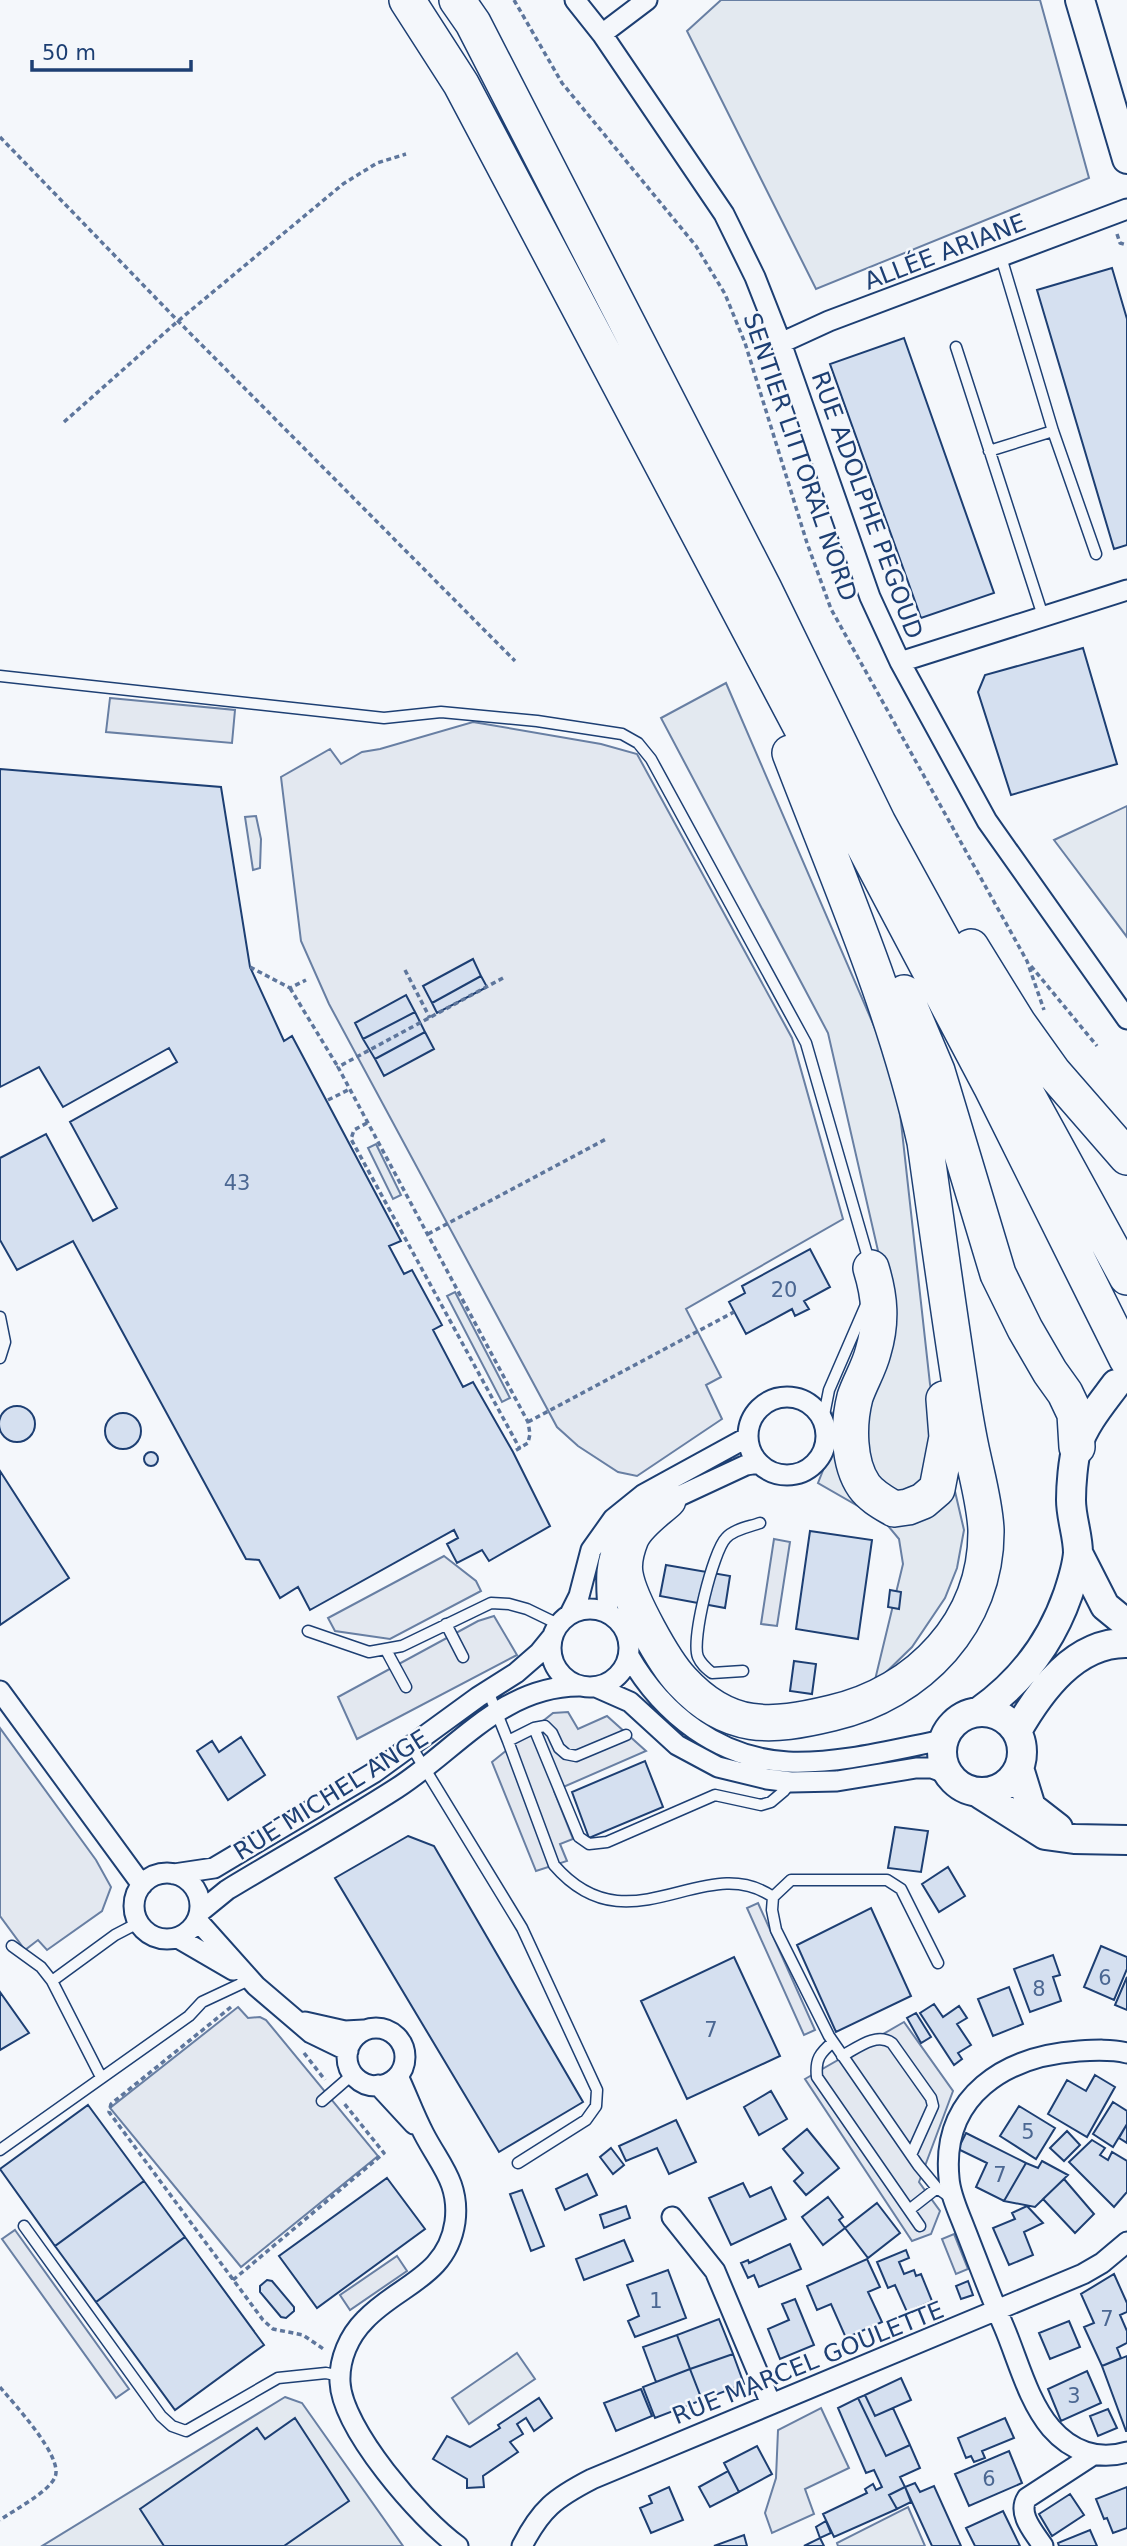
<svg xmlns="http://www.w3.org/2000/svg" width="1127" height="2546" viewBox="0 0 1127 2546" font-family="'DejaVu Sans',sans-serif">
<style>
.green{fill:#e3e9f0;stroke:#687fa3;stroke-width:2}
.parking{fill:#e3e8f0;stroke:#687fa3;stroke-width:2}
.building{fill:#d5e0f0;stroke:#1d3f73;stroke-width:2}
.lines{fill:none;stroke-linecap:round;stroke-linejoin:round}
.lane-casing{stroke:#1d3f73;stroke-width:13}
.street-casing{stroke:#1d3f73;stroke-width:23}
.secondary-casing{stroke:#1d3f73;stroke-width:32}
.highway-casing{stroke:#1d3f73;stroke-width:38}
.path{stroke:#5e769c;stroke-width:3.5;stroke-dasharray:5 3.5;stroke-linecap:butt}
.lane{stroke:#f4f7fb;stroke-width:10}
.street{stroke:#f4f7fb;stroke-width:19}
.secondary{stroke:#f4f7fb;stroke-width:28}
.highway{stroke:#f4f7fb;stroke-width:35}
.labels{text-anchor:middle;dominant-baseline:central;stroke-width:5;stroke-linejoin:round;paint-order:stroke}
.number-label{font-size:21px;fill:#4b6792}
.street-label{font-size:24px;fill:#1d3f73;stroke:#f4f7fb}
</style>
<rect width="100%" height="100%" fill="#f4f7fb"/>
<path class="green" d="M721 0H1040L1089 178 816 289 687 31Z
M726 683 896 1077 930 1384 964 1530 957 1568 945 1598 912 1647 874 1684 903 1564 899 1539 884 1521 818 1483 833 1445 832 1415 890 1303 828 1033 661 718Z
M1127 806V937L1054 840Z
M256 816 261 839 260 868 253 870 245 817Z
M376 1144 401 1195 393 1199 368 1148Z
M455 1292 510 1398 502 1402 447 1296Z
M517 2353 535 2379 469 2424 452 2398Z
M285 2397 302 2403 403 2546H42Z
M908 2507 925 2546H838L837 2543Z"/>
<path class="parking" d="M110 698 235 710 232 743 106 732Z
M473 722 601 744 637 754 792 1038 843 1219 686 1309 721 1377 706 1385 722 1419 637 1476 618 1472 578 1446 557 1427 329 1004 301 941 281 777 330 749 341 764 362 752 380 749Z
M774 1539 790 1542 777 1626 761 1624Z
M444 1556 476 1581 481 1591 390 1639 335 1631 328 1618Z
M494 1616 517 1655 357 1739 338 1697 478 1621Z
M568 1712 578 1729 607 1716 646 1751 554 1791 573 1839 560 1844 567 1861 536 1871 492 1762 553 1713Z
M0 1728 96 1860 111 1887 102 1911 47 1950 38 1940 25 1950 0 1916Z
M758 1903 815 2030 804 2035 747 1908Z
M238 2007 248 2018 260 2017 266 2020 378 2156 241 2267 110 2108Z
M904 2022 953 2091 919 2182 940 2211 931 2234 912 2241 805 2079Z
M15 2230 129 2389 116 2398 2 2239Z
M954 2234 968 2269 956 2274 942 2239Z
M397 2256 407 2271 350 2310 340 2295Z
M821 2408 849 2468 805 2489 814 2514 772 2533 765 2513 776 2478 778 2430Z"/>
<path class="building" d="M1112 268 1127 319V545L1114 549 1037 290Z
M904 338 994 593 921 618 830 364Z
M1083 648 1117 764 1011 795 978 692 985 675Z
M0 769 221 787 250 967 284 1041 292 1036 401 1241 389 1246 404 1274 412 1270 442 1325 433 1330 463 1387 473 1382 513 1452 550 1526 489 1561 482 1550 457 1563 447 1544 458 1538 454 1530 310 1610 298 1587 280 1598 259 1560 246 1559 73 1241 17 1270 0 1240V1158L46 1134 93 1221 117 1208 70 1122 177 1062 169 1048 63 1107 39 1067 0 1087Z
M473 959 481 976 432 1003 423 986Z
M481 976 487 987 437 1013 432 1003Z
M406 995 415 1012 363 1039 355 1023Z
M415 1012 425 1032 375 1059 363 1039Z
M425 1032 434 1049 384 1076 375 1059Z
M810 1249 830 1287 804 1301 809 1309 795 1316 792 1309 746 1334 729 1302 745 1293 742 1286Z
M-1 1424a18 18 0 1 1 36 0a18 18 0 1 1-36 0Z
M105 1431a18 18 0 1 1 36 0a18 18 0 1 1-36 0Z
M144 1459a7 7 0 1 1 14 0a7 7 0 1 1-14 0Z
M0 1471 69 1578 0 1625Z
M810 1531 872 1540 858 1639 796 1629Z
M666 1565 730 1576 725 1608 660 1596Z
M890 1590 901 1592 899 1609 888 1607Z
M794 1661 816 1664 812 1694 790 1691Z
M241 1737 265 1775 228 1800 197 1751 212 1741 219 1752Z
M645 1761 663 1807 589 1838 572 1792Z
M895 1827 928 1831 921 1872 888 1868Z
M408 1836 434 1846 583 2102 499 2152 335 1878Z
M948 1867 965 1896 939 1912 922 1884Z
M871 1908 911 1996 836 2032 797 1945Z
M1101 1946 1127 1957V1969L1114 2000 1084 1987Z
M1053 1955 1060 1975 1053 1977 1061 2001 1030 2012 1014 1969Z
M734 1957 780 2056 687 2099 641 2001Z
M1127 1977V2010L1115 2005Z
M1009 1987 1023 2024 993 2036 978 1999Z
M0 1992 29 2033 0 2050Z
M934 2004 943 2017 959 2006 967 2018 957 2024 971 2045 958 2053 962 2059 954 2065 920 2013Z
M916 2013 931 2037 921 2043 907 2018Z
M1095 2075 1115 2087 1087 2137 1048 2114 1067 2080 1086 2091Z
M771 2091 787 2119 759 2135 744 2107Z
M1113 2102 1127 2111V2124L1113 2147 1093 2134Z
M88 2105 144 2181 55 2246 0 2169Z
M1019 2106 1055 2128 1036 2159 1000 2136Z
M676 2120 696 2162 669 2174 657 2148 626 2161 619 2146Z
M1127 2124V2143L1119 2138Z
M807 2129 839 2168 806 2195 794 2181 803 2173 783 2149Z
M1067 2131 1080 2145 1064 2161 1050 2148Z
M966 2133 1026 2163 1004 2201 976 2187 987 2163 958 2149Z
M1092 2140 1105 2148 1100 2155 1108 2160 1112 2152 1127 2161V2192L1114 2207 1069 2162Z
M611 2148 624 2165 613 2174 600 2157Z
M1042 2161 1068 2175 1035 2207 1004 2201 1026 2163 1038 2168Z
M587 2174 597 2195 565 2210 556 2189Z
M387 2178 425 2229 317 2308 279 2256Z
M1064 2179 1094 2214 1075 2233 1043 2199Z
M144 2181 185 2237 96 2302 55 2246Z
M743 2183 750 2197 771 2187 786 2219 731 2245 709 2198Z
M522 2190 544 2246 531 2251 510 2194Z
M828 2197 843 2217 839 2220 845 2228 823 2245 802 2217Z
M877 2203 900 2233 868 2258 845 2228Z
M626 2206 630 2218 604 2228 600 2215Z
M1027 2206 1043 2223 1024 2232 1033 2255 1009 2265 993 2228 1015 2219 1012 2213Z
M185 2237 264 2345 175 2410 96 2302Z
M624 2240 633 2261 584 2280 576 2259Z
M790 2244 801 2269 759 2287 754 2275 748 2278 741 2263 748 2260 749 2263Z
M906 2250 909 2258 899 2262 904 2274 914 2270 916 2276 921 2274 932 2301 907 2312 895 2285 888 2288 877 2262Z
M867 2259 880 2287 868 2292 882 2322 846 2338 831 2304 817 2310 807 2286Z
M668 2270 686 2318 635 2337 628 2321 639 2316 627 2285Z
M1114 2274 1127 2303V2312L1120 2315 1127 2331V2343L1117 2348 1121 2358 1102 2366 1084 2327 1094 2323 1081 2294Z
M267 2280 272 2281 294 2307V2311L286 2318 281 2317 260 2292V2286Z
M968 2281 973 2295 961 2299 956 2286Z
M795 2299 814 2345 780 2359 768 2329 789 2320 782 2304Z
M719 2319 733 2354 690 2369 677 2335Z
M1069 2321 1080 2347 1050 2359 1039 2333Z
M677 2335 690 2369 656 2382 643 2347Z
M733 2354 744 2384 702 2400 690 2369Z
M1127 2356V2431H1126L1102 2366Z
M690 2369 702 2400 655 2418 643 2387Z
M1087 2371 1101 2403 1061 2421 1048 2389Z
M901 2378 911 2400 875 2416 865 2395Z
M641 2389 652 2416 616 2431 604 2403Z
M865 2395 875 2416 893 2408 910 2445 886 2456 858 2398Z
M539 2398 552 2418 534 2431 526 2418 517 2424 523 2434 510 2442 518 2452 483 2476 484 2487 467 2488V2479L433 2459 447 2436 470 2447 500 2428 498 2425Z
M858 2398 886 2456 910 2445 920 2468 900 2477 905 2487 889 2495 897 2509 834 2537 823 2514 867 2493 865 2489 873 2484 876 2490 882 2487 874 2470 866 2473 838 2408Z
M1108 2409 1117 2428 1098 2436 1090 2416Z
M295 2418 349 2501 284 2546H164L140 2509 257 2428 265 2439Z
M1005 2418 1014 2438 982 2451 985 2458 974 2462 971 2456 966 2458 958 2438Z
M757 2446 772 2474 739 2492 724 2463Z
M1009 2451 1022 2483 969 2506 955 2474Z
M728 2471 739 2492 710 2507 699 2487Z
M915 2483 920 2492 934 2486 961 2546H932L905 2487Z
M669 2487 683 2520 651 2533 640 2508 652 2503 649 2496Z
M905 2487 911 2502 897 2509 889 2495Z
M1127 2487V2528L1113 2533 1107 2518 1104 2519 1096 2499Z
M1070 2494 1084 2515 1052 2536 1039 2514Z
M1003 2511 1020 2546H975L966 2528Z
M826 2521 831 2533 820 2538 816 2527Z
M1090 2530 1097 2546H1059L1058 2543Z
M744 2535 747 2546H714Z
M820 2538 824 2546H804Z"/>
<g class="lines">
<g class="lane-casing">
<path id="lane" d="M1001 257 1053 431 1096 554
M956 347 1043 616
M989 451 1053 431
M0 676 384 718 441 712 537 721 622 734 638 743 651 759 806 1043 869 1261
M0 1317 5 1342 0 1358
M823 1420 829 1390 865 1307
M446 1624 463 1657
M308 1631 369 1652 402 1646 491 1603 509 1604 527 1609 558 1624
M386 1650 406 1687
M743 1671 712 1673C706 1668 701 1664 698 1657 691 1640 713 1551 726 1538 734 1529 749 1527 760 1523
M488 1691 508 1741 534 1728 579 1837 589 1844 607 1842 715 1795 761 1805 771 1802 784 1791 791 1782
M534 1728 545 1726 552 1733 559 1748 566 1754 576 1756 626 1735
M508 1741 554 1865C629 1952 704 1849 773 1897
M411 1746 522 1928 597 2090 596 2106 586 2120 518 2163
M12 1946 41 1967 52 1981 115 1935 138 1923
M938 1963 901 1889 887 1880H791L773 1897 772 1910 776 1930 829 2036 918 2165 937 2188 951 2198
M52 1981 101 2077
M833 2042C820 2053 815 2059 817 2077L920 2226
M842 2056C857 2048 876 2032 892 2043L931 2098 933 2106 911 2155
M322 2101 353 2074
M0 2150 189 2016 202 2002 249 1980
M909 2210 937 2188
M24 2226 161 2416 172 2426 186 2431 278 2378 326 2373 340 2376"/>
</g>
<g class="street-casing">
<path id="street" d="M575 0 602 34 724 214 755 277 781 343 870 597 900 662 987 821 1127 1019
M602 34 647 0
M781 343 829 321 1127 209
M900 662 1127 590
M748 1436a39 39 0 1 1 78 0a39 39 0 1 1-78 0Z
M660 1505 746 1465 759 1463
M551 1648a39 39 0 1 1 78 0a39 39 0 1 1-78 0Z
M608 1612C607 1588 603 1564 616 1542
M570 1614 579 1596 591 1550 613 1519 644 1494 748 1437
M629 1656C663 1715 719 1758 788 1762 840 1764 892 1750 943 1740
M596 1687 630 1702 677 1745 718 1767 767 1779 791 1782 837 1781 916 1768H932L948 1774
M0 1691 142 1885
M134 1906a33 33 0 1 1 66 0a33 33 0 1 1-66 0Z
M174 1874 214 1868 375 1772 478 1697 516 1673 539 1653 552 1637
M200 1912 227 1890C283 1856 341 1824 397 1788 456 1750 502 1686 579 1686
M197 1920 256 1986 311 2033 348 2051
M178 1938 233 1970
M305 2022 345 2031 364 2030
M347 2057a29 29 0 1 1 58 0a29 29 0 1 1-58 0Z
M1127 2053C1112 2049 1095 2050 1079 2051 1006 2056 941 2095 949 2178 950 2195 959 2213 965 2229 978 2262 990 2295 1004 2327 1018 2360 1028 2401 1051 2428 1071 2451 1098 2461 1127 2452
M398 2076C407 2095 414 2115 424 2134 440 2165 460 2183 455 2222 447 2277 398 2285 365 2320 349 2336 339 2359 340 2382 342 2429 420 2519 458 2546
M378 2085 414 2124
M672 2217 715 2271 771 2404
M522 2546C541 2509 555 2498 592 2479L1083 2274 1102 2263 1127 2242
M1043 2546C1034 2532 1017 2514 1027 2498L1093 2455"/>
</g>
<g class="secondary-casing">
<path id="secondary" d="M1080 0 1127 159
M1078 1553 1105 1606 1127 1624
M980 1711C1022 1681 1051 1643 1068 1594 1072 1582 1077 1566 1078 1553 1078 1535 1071 1518 1071 1500 1071 1486 1073 1460 1077 1447 1084 1424 1102 1403 1116 1384
M942 1752a40 40 0 1 1 80 0a40 40 0 1 1-80 0Z
M1017 1731C1040 1691 1075 1642 1127 1643
M1019 1768 1031 1807 1058 1828
M977 1792 1045 1835 1074 1839 1127 1840"/>
</g>
<g class="highway-casing">
<path id="highway" d="M407 0 461 84 991 1086 1127 1359
M457 0 473 23 764 589 878 823 1127 1277
M971 947 1018 1023 1053 1072 1127 1157
M904 993 937 1071 998 1274 1025 1329 1050 1372 1065 1393 1075 1414 1077 1447
M871 1268C880 1297 882 1322 873 1352 869 1368 860 1382 855 1397 848 1424 848 1463 864 1486 871 1496 884 1503 894 1509L908 1507 923 1501 937 1489 947 1437 944 1399
M668 1500C656 1511 638 1523 631 1538 627 1548 623 1562 625 1574 629 1599 664 1662 682 1681 728 1731 770 1728 832 1713 919 1693 987 1622 986 1530 985 1506 978 1480 973 1457 967 1431 963 1405 959 1378 947 1300 936 1221 925 1142 895 1008 839 881 790 753"/>
</g>
<path class="path" d="M514 0 562 83 696 246 725 294 745 343 807 543 831 609 1027 961 1044 1010
M0 137 178 321 515 661
M1117 234 1120 243 1127 245
M64 422 178 321 343 184 377 163 406 154
M1031 966 1097 1046
M250 967 290 988 306 980
M405 970 430 1018
M503 978 338 1067 528 1422 530 1434 528 1443 513 1452
M290 988 338 1067
M328 1100 350 1089
M367 1123 354 1130 351 1139 520 1449
M428 1234 608 1138
M528 1422 734 1312
M231 2007 111 2104 109 2112 263 2320 273 2329 303 2335 325 2350
M304 2053 325 2080
M233 2280 384 2153 343 2102
M0 2387C13 2403 64 2457 55 2477 49 2492 14 2510 0 2520"/>
<use href="#lane" class="lane"/>
<use href="#street" class="street"/>
<use href="#secondary" class="secondary"/>
<use href="#highway" class="highway"/>
</g>
<g class="labels">
<g class="number-label">
<text x="237" y="1183">43</text>
<text x="784" y="1290">20</text>
<text x="1105" y="1978">6</text>
<text x="1039" y="1989">8</text>
<text x="711" y="2030">7</text>
<text x="1028" y="2132">5</text>
<text x="1000" y="2175">7</text>
<text x="656" y="2301">1</text>
<text x="1107" y="2319">7</text>
<text x="1074" y="2396">3</text>
<text x="989" y="2479">6</text>
</g>
<g class="street-label">
<text transform="translate(945 252) rotate(-21)">ALLÉE ARIANE</text>
<text transform="translate(800 457) rotate(71)">SENTIER LITTORAL NORD</text>
<text transform="translate(867 505) rotate(70)">RUE ADOLPHE PEGOUD</text>
<text transform="translate(331 1795) rotate(-32)">RUE MICHEL ANGE</text>
<text transform="translate(808 2363) rotate(-22)">RUE MARCEL GOULETTE</text>
</g>
</g>
<path d="M32 60v10h159v-10" fill="none" stroke="#1d3f73" stroke-width="3.5"/>
<text x="42" y="60" font-size="21" fill="#1d3f73" stroke="#f4f7fb" stroke-width="5" paint-order="stroke">50 m</text>
</svg>
